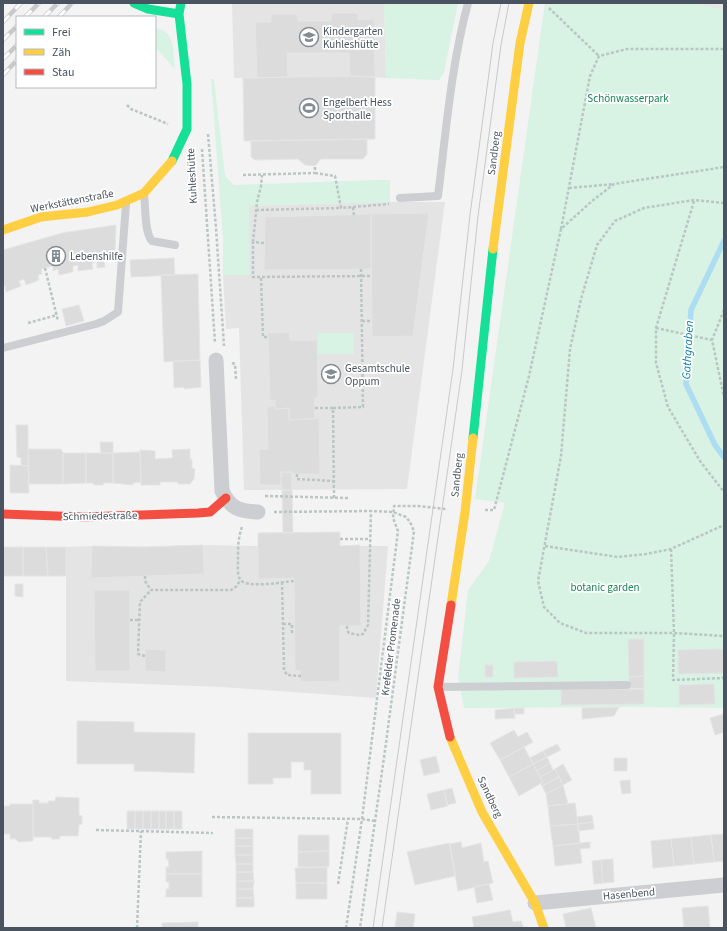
<svg xmlns="http://www.w3.org/2000/svg" width="727" height="931" viewBox="0 0 727 931" font-family="'Source Sans 3',sans-serif">
<style>
.commercial{fill:#e6e6e2}
.education{fill:#e5e4e5}
.green{fill:#d8f2e4}
.lines{fill:none;stroke-linecap:round;stroke-linejoin:round}
.stream{stroke:#acddf0;stroke-width:5.5}
.building{fill:#dcdcdd;stroke:#e4e5e6}
.path{stroke:#bac6c3;stroke-width:2.5;stroke-dasharray:3 2;stroke-linecap:butt}
.lane{stroke:#cdced1;stroke-width:8}
.street{stroke:#cdced1;stroke-width:15}
.fast{stroke:#16e098;stroke-width:9}
.slow{stroke:#ffcf43;stroke-width:9}
.jam{stroke:#f24e42;stroke-width:9}
.tram{stroke:#c8c9cb;stroke-width:1}
.rail-casing{stroke:#c8c9cb;stroke-width:4.5}
.rail{stroke:#fff;stroke-width:3;stroke-dasharray:9;stroke-linecap:butt}
.labels{text-anchor:middle;dominant-baseline:central;stroke-width:3.5;stroke-linejoin:round;paint-order:stroke}
.poi-label{font-size:11px;fill:#495460;stroke:#fff;text-anchor:start}
.park-label{font-size:11px;fill:#168555;stroke:#fff}
.street-label{font-size:11px;fill:#495460;stroke:#fff}
.water-label{font-size:12px;font-style:italic;fill:#0a7fab;stroke:#fff}
</style>
<rect width="100%" height="100%" fill="#f3f3f3"/>
<path class="commercial" d="M690 3H724V10Z"/>
<path class="education" d="M232 3H384L386 78 350 76 234 78Z
M390 202H445L407 489 244 490 239 328 226 329 223 275V238L235 206Z
M340 532V546H388L376 698 222 687 66 681V547L92 546 141 547 203 545 258 546V533Z"/>
<path class="green" d="M384 3H458L444 72 439 80 386 78Z
M545 3H690L724 10V708L627 707 464 708 458 678 468 590 489 561 505 503 475 499Z
M155 28C176 31 173 52 175 69L155 47Z
M211 79H214L225 176 234 185 377 180H390V202L249 206 250 275H223V238Z
M318 333H354V354H317Z"/>
<g class="lines">
<path class="stream" d="M724 241 691 310 686 384 715 445 724 457"/>
</g>
<path class="building" d="M331 13H358V20L374 19 375 77 350 76 349 53H287L288 77 257 78 255 22H271V14H297L298 21H331Z
M350 76 375 77V139L244 141 243 78Z
M367 139V154L363 159H321L315 166 305 165 298 159 255 160 251 157V141Z
M429 213 413 336 372 337 371 214Z
M371 214V269L264 270 265 217Z
M116 225 115 251 108 252 109 260 104 261 105 267 97 268V262L92 263 93 269 78 271V265L73 266V272L59 275 58 269 53 271V266L41 269 42 274 38 275 39 280 26 285 24 279 19 281 21 286 6 292 5 286H3V250L62 233Z
M174 258 175 275 131 277 130 260Z
M198 274 200 360 164 362 161 275Z
M79 305 84 321 66 326 62 309Z
M289 332 290 340H317L318 397 315 398V419L289 420V408L275 409V400H270L268 333Z
M200 360 201 387 184 389V387L174 388 173 361Z
M267 406H275V409L289 408V420L319 418 320 474H292V472H281V485H260L259 449H268Z
M16 425H28V466L21 465V458L17 457Z
M100 442H113V453H101Z
M28 449H61L63 453V484H29Z
M190 449V459H192V468L195 469 194 479 190 484H178V482H160V485H141L140 450 155 451V459L173 458 172 450Z
M140 452 141 482 133 483V485L113 483V453Z
M63 453H86V483L63 484Z
M86 453H113V483H104L103 485H94L93 483H86Z
M10 465 28 466 29 493H10Z
M281 472H292V490H282Z
M282 490H292L293 533H283Z
M340 532V546L360 545 361 626H340V681L300 682V671H295L294 578 258 579V533Z
M203 545 204 574 91 578 92 546 142 547Z
M3 547H23V576H3Z
M23 547H46L48 576H23Z
M46 547H66V576H48Z
M15 584H23V597L15 596Z
M94 590H130V671H95Z
M628 639H644V676L629 677Z
M145 649 166 650V672L145 671Z
M724 649V673L678 674V650Z
M557 661 558 677 514 678V662Z
M485 665H493V677H485Z
M644 676V689L629 688V677Z
M714 684 715 704 679 705V685Z
M561 689H644V704L561 705Z
M619 707 614 716 582 719V708Z
M514 708H524V714H514Z
M514 708 515 718 495 719V710Z
M724 714V732L715 735 710 718Z
M77 721 134 722V732L195 733 194 773 134 771V764H77Z
M514 730 518 737 527 732 533 742 500 760 490 743Z
M248 733H341V794H311V770H304V762H291V778H273V784H248Z
M557 744 561 750 547 757 543 751Z
M524 747 533 764 509 777 500 760Z
M543 751 547 757 533 764 530 758Z
M436 756 440 772 424 776 420 760Z
M547 757 550 763 537 771 533 764Z
M614 758H627V771H614Z
M550 763 553 770 540 777 537 771Z
M533 764 543 782 519 796 509 777Z
M563 764 572 780 563 785 555 769Z
M555 769 559 777 542 786 541 784 543 782 540 777Z
M559 777 563 785 546 794 542 786Z
M630 780 631 793 622 794 620 781Z
M563 785 568 804 548 806 546 794Z
M452 788 456 803 447 805 444 790Z
M444 790 448 806 431 810 427 794Z
M56 797 79 798V815L82 816V824L79 825 78 836H60L59 839H52L51 837H33V800H39V803H48V801H55Z
M33 800V841L18 842 16 839H10V834H3V806H10V804H32Z
M575 803 578 824 550 826 548 806Z
M127 811H135V829H127Z
M135 811H143V829H135Z
M143 811H151V829H143Z
M151 811H159V829H151Z
M159 811H166V829H159Z
M166 811H174V829H166Z
M174 811H182V829H174Z
M592 815 593 822 578 824 577 817Z
M593 822 594 829 578 831V824Z
M578 824 580 843 553 846 550 826Z
M235 829H253V838H235Z
M724 834V861L714 862 711 835Z
M298 835H329V851L298 852Z
M711 835 714 862 694 864 691 837Z
M691 837 694 864 674 866 671 839Z
M235 838H253V846H235Z
M671 839 674 866 653 868 651 841Z
M461 842 462 848 481 843 484 862 488 861 493 883 458 891 450 844Z
M590 842V848L580 849 582 863 555 866 553 846Z
M449 843 455 876 415 885 407 852Z
M235 846H253V855H235Z
M202 851V874H166V867H169L168 859H166V852Z
M329 851V867H298V852Z
M235 855H253V864H236Z
M613 859 614 882 603 883 601 860Z
M601 860 603 883 594 884 592 861Z
M236 864H253V872H236Z
M327 867V883H296L295 868Z
M236 872H253L254 881H236Z
M166 874H202V897H166V889H169V882H166Z
M236 881H254L253 889H236Z
M296 883H327V899H296Z
M489 884 493 900 477 903 474 887Z
M236 889H253L254 898H236Z
M236 898H254V907H236Z
M708 906 710 928H684L682 908Z
M591 908 596 928H566L563 914Z
M510 910 513 922 521 921 524 928H474L472 917Z
M397 912 415 914 413 928H395Z
M198 922V928H162V923Z"/>
<g class="lines">
<path class="path" d="M549 8 599 56
M127 105 131 109 168 124
M208 134 216 228 224 346
M202 149 215 343
M315 173 335 176 341 208 353 207 354 215
M243 175 315 173V166
M569 188 614 184
M694 201 656 328V363L668 407 700 461 724 492
M724 203 694 200 644 208 615 221 597 245 581 299 570 349 561 456 538 581 544 607 560 623 586 633H674L724 636
M353 207 389 204
M256 210 341 208
M561 229 590 76 599 56 627 49H724
M253 242 257 202 261 186 262 175
M264 243 253 242V277L371 276
M45 268 58 321
M261 278 263 337H269
M724 310 712 340 724 397
M362 321H371
M28 323 57 315
M656 328 712 340
M232 363 235 364 236 379
M315 408H333L334 498
M333 408 363 407 361 269
M297 474V479L333 481
M265 496 348 498
M485 510H494L529 376 561 229 592 201 614 184 724 167
M274 512 371 511 393 512 406 517 410 522 414 531 386 743 360 928
M242 527C238 537 238 549 238 560 238 566 237 574 240 579 245 589 283 582 294 581
M340 539H370
M545 546 618 557 646 554 671 549 724 525
M671 549 674 633 673 680 724 678
M145 576V581L151 590H231L237 586 240 580
M282 582 284 670 287 675 301 676
M130 620H140
M283 624H292V632H295
M347 626V630L349 633 359 635 363 634 368 625 371 511
M145 656 138 654 140 602 151 590
M212 817 362 819 375 821
M96 830 213 833
M338 884 348 819
M137 928 141 831
M346 928 362 819 398 531 393 518 394 506H418L446 509"/>
<path class="lane" d="M144 195C146 208 144 232 152 241L175 245
M400 198 438 196C446 132 451 66 468 3
M3 348 96 324 104 321 118 312 126 204
M438 687 627 685"/>
<path class="street" d="M216 360 222 491C231 509 239 511 258 512
M535 903 724 885"/>
<path class="fast" d="M134 3 148 9 179 14
M172 161 187 129V84L179 14 181 3
M473 438 493 249"/>
<path class="slow" d="M3 230 41 217 88 212 117 205 144 193 172 161
M493 249 520 43 529 3
M451 605 465 512 473 438
M450 737 482 812 535 903 544 928"/>
<path class="jam" d="M3 514 84 517 198 513 210 512 226 498
M450 737 438 687 451 605"/>
<path class="tram" d="M373 928 453 369 470 215 493 43 501 3
M382 928 462 370 478 216 501 45 509 3"/>
<g class="rail-casing">
<path id="rail" d="M25 17 39 3
M44 17 58 3
M59 17 72 3
M3 22 21 3
M3 40 17 26
M3 59 17 45
M3 75 17 60"/>
</g>
<use href="#rail" class="rail"/>
</g>
<defs>
<g id="school-ring" transform="scale(1)"><circle r="9.5" fill="#fff" stroke="#848c93" stroke-width="1.5"/><path d="M0-5L7-2L0 1L-7-2ZM-4 1L0 2.5L4 1V4Q0 6-4 4Z" fill="#848c93"/></g>
<g id="stadium-ring" transform="scale(1)"><circle r="9.5" fill="#fff" stroke="#848c93" stroke-width="1.5"/><path d="M0-5a6.5 5 0 1 0 0 10a6.5 5 0 1 0 0-10ZM-3.5-1.8h7v3.6h-7Z" fill="#848c93"/></g>
<g id="building-ring" transform="scale(1)"><circle r="9.5" fill="#fff" stroke="#848c93" stroke-width="1.5"/><path d="M-4-6H4V6H1V3H-1V6H-4ZM-2.5-4.3h1.7v1.8h-1.7ZM.8-4.3h1.7v1.8H.8ZM-2.5-1h1.7V.8h-1.7ZM.8-1h1.7V.8H.8Z" fill="#848c93"/></g>
</defs>
<g fill-rule="evenodd">
<use href="#school-ring" x="309" y="37"/>
<use href="#stadium-ring" x="309" y="108"/>
<use href="#building-ring" x="56" y="256"/>
<use href="#school-ring" x="331" y="374"/>
</g>
<g class="labels">
<g class="poi-label">
<text x="323" y="31">Kindergarten<tspan x="323" dy="13">Kuhleshütte</tspan></text>
<text x="323" y="102">Engelbert Hess<tspan x="323" dy="13">Sporthalle</tspan></text>
<text x="70" y="256">Lebenshilfe</text>
<text x="345" y="368">Gesamtschule<tspan x="345" dy="13">Oppum</tspan></text>
</g>
<g class="park-label">
<text x="628" y="98">Schönwasserpark</text>
<text x="605" y="587">botanic garden</text>
</g>
<g class="street-label">
<text transform="translate(494 153) rotate(-83)">Sandberg</text>
<text transform="translate(192 176) rotate(-93)">Kuhleshütte</text>
<text transform="translate(72 201) rotate(-11)">Werkstättenstraße</text>
<text transform="translate(457 475) rotate(-84)">Sandberg</text>
<text transform="translate(100 516) rotate(-1)">Schmiedestraße</text>
<text transform="translate(391 647) rotate(-83)">Krefelder Promenade</text>
<text transform="translate(490 797) rotate(64)">Sandberg</text>
<text transform="translate(629 894) rotate(-5)">Hasenbend</text>
</g>
<g class="water-label">
<text transform="translate(688 350) rotate(-87)">Gathgraben</text>
</g>
</g>
<rect width="727" height="931" fill="none" stroke="#495460" stroke-width="8"/>
<rect x="16" y="16" width="140" height="72" fill="#ffffff" stroke="#b6bbbf"/>
<rect x="24" y="29" width="20" height="6" fill="#16e098" stroke="#b6bbbf"/>
<text x="52" y="36" font-size="12" fill="#495460">Frei</text>
<rect x="24" y="49" width="20" height="6" fill="#ffcf43" stroke="#b6bbbf"/>
<text x="52" y="56" font-size="12" fill="#495460">Zäh</text>
<rect x="24" y="69" width="20" height="6" fill="#f24e42" stroke="#b6bbbf"/>
<text x="52" y="76" font-size="12" fill="#495460">Stau</text>
</svg>
